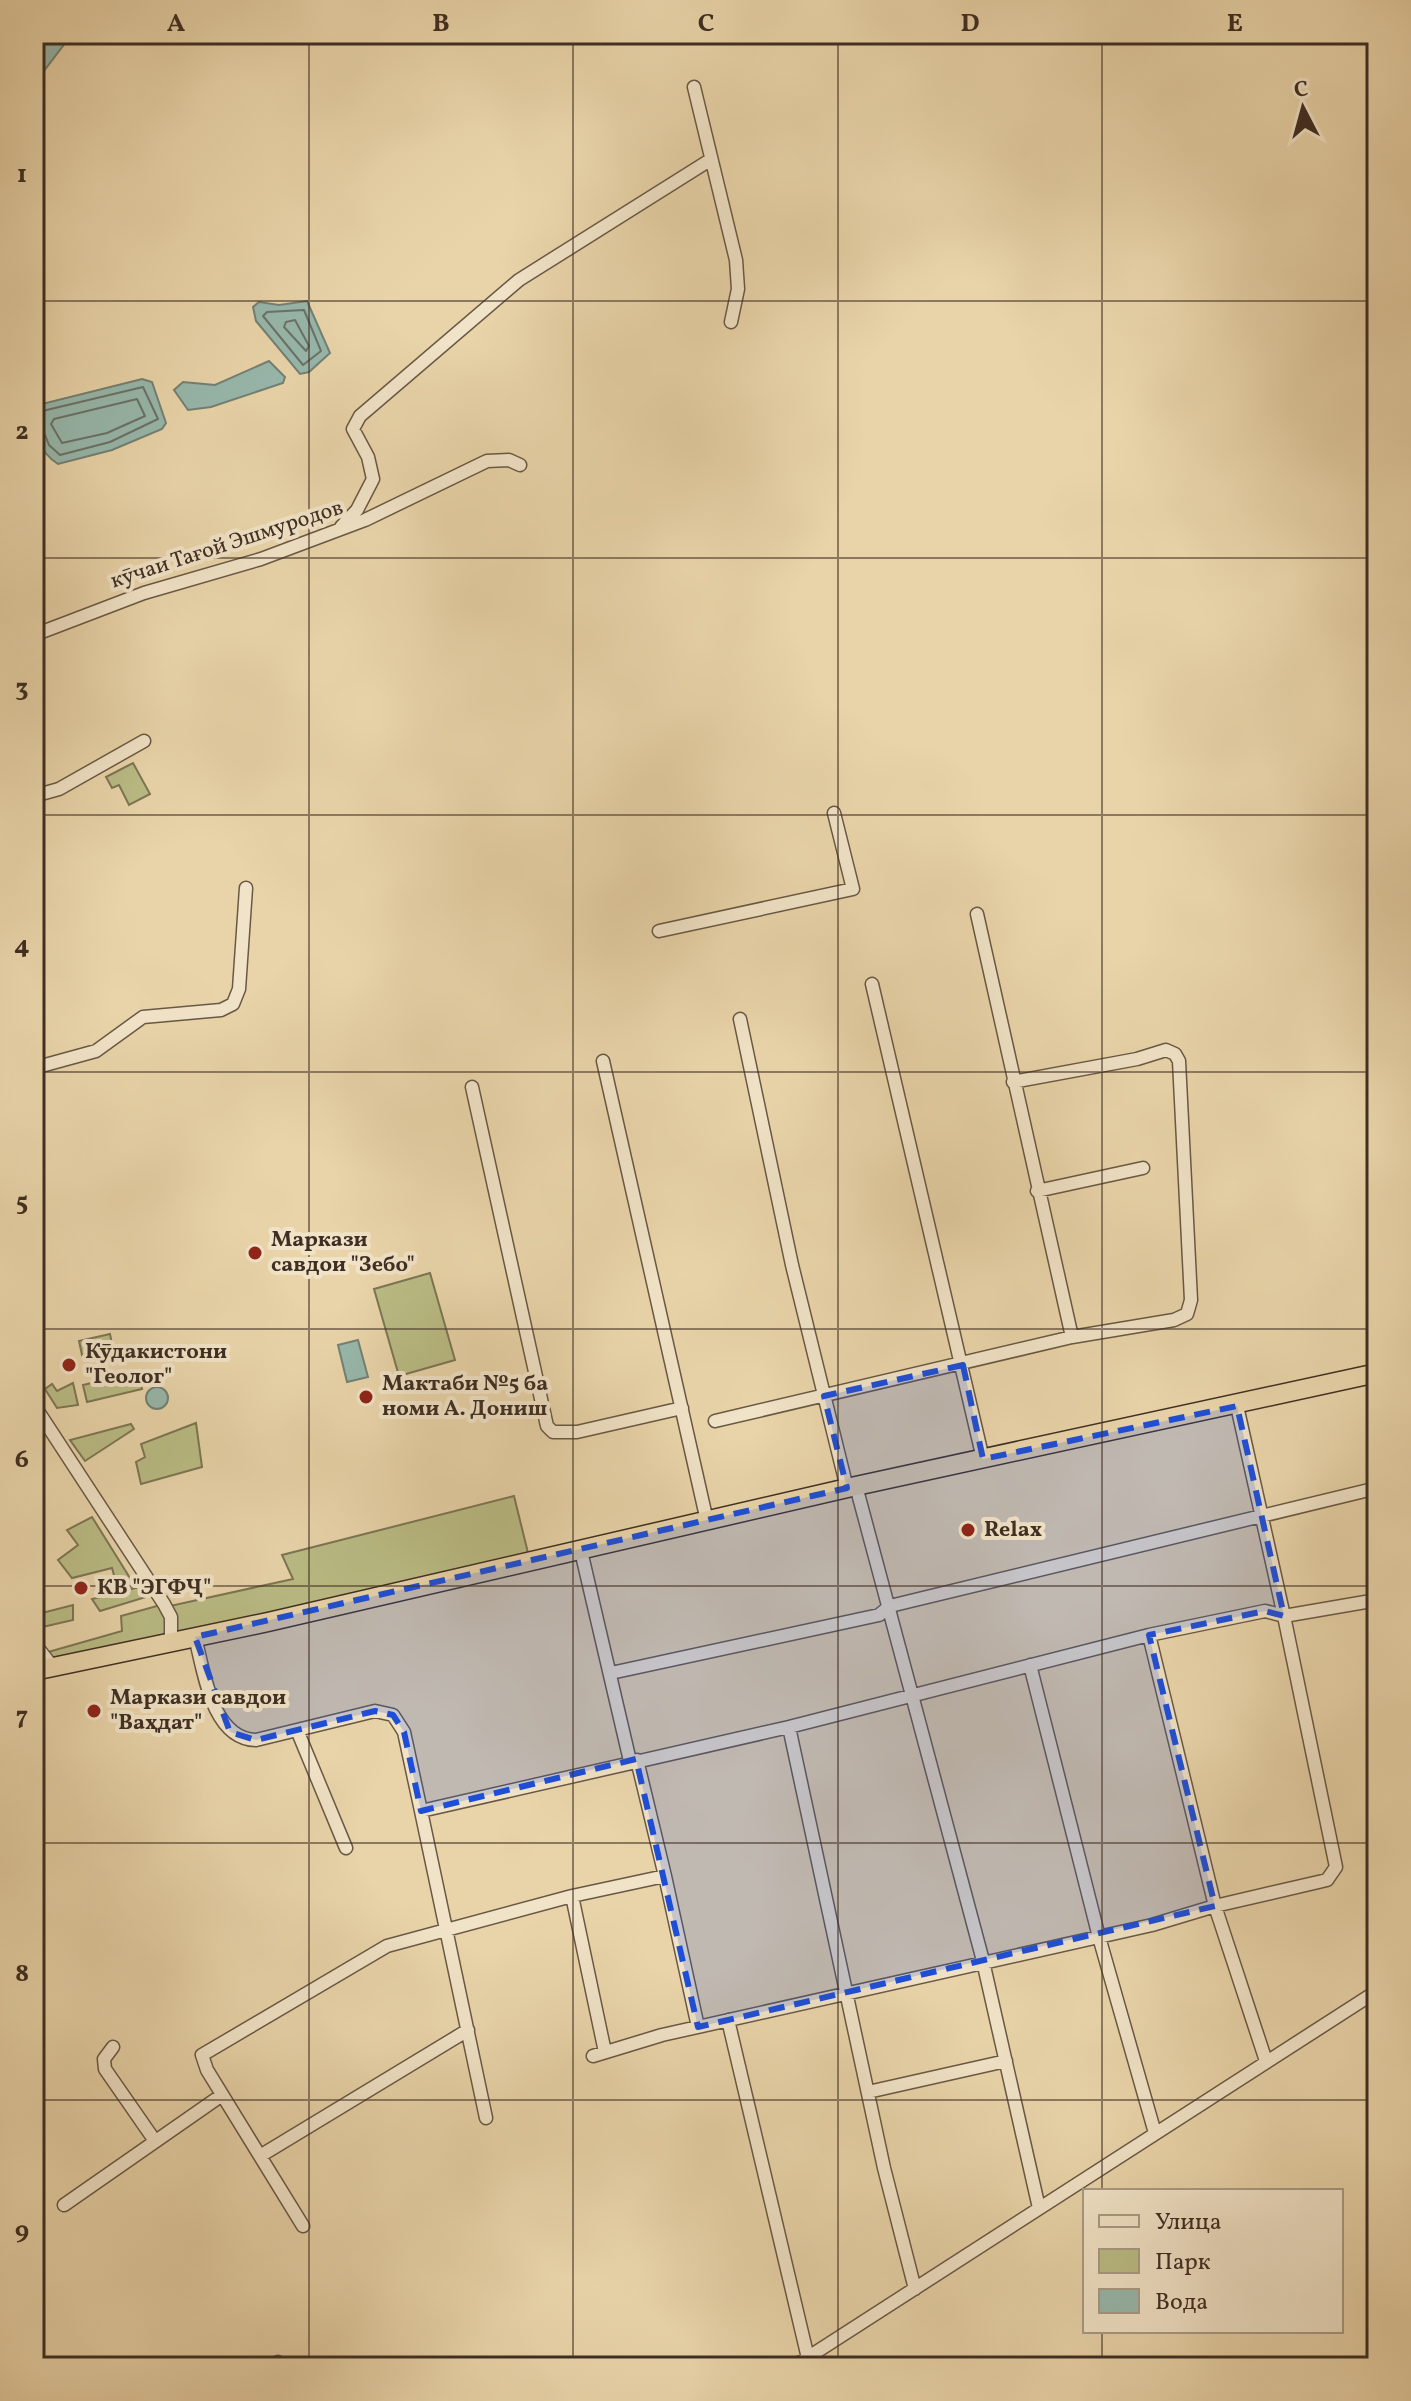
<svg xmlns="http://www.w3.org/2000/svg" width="1411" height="2401" viewBox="0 0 1411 2401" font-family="Vollkorn,serif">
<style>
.green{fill:#babc85;stroke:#7c7554;stroke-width:2}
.water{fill:#97b8ac;stroke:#738175;stroke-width:2}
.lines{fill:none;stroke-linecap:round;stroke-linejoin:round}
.shore{stroke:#6a7368;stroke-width:2}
.minor-casing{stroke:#695844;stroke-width:15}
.highway-casing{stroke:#3e2e23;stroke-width:21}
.minor{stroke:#f1e3c7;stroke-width:12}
.highway{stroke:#e9d4a9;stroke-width:18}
.marked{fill:#1d4ed8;fill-opacity:0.2;stroke:#1d4ed8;stroke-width:6;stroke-dasharray:16 10;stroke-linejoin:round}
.grid{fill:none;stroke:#3e2e23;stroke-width:2;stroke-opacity:0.55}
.poi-dot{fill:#8f2418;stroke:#f1e3c7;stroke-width:3}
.labels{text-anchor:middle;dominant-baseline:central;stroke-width:8;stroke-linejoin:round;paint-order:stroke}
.street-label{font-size:22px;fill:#3e2e23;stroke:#f1e3c7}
.poi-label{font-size:22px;font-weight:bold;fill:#3e2e23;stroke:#f1e3c7;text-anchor:start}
.neatline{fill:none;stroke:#3e2e23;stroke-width:3}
.grid-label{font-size:26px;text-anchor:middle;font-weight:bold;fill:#3e2e23}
</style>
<rect width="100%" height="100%" fill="#e9d4a9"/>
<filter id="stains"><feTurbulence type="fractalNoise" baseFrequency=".0025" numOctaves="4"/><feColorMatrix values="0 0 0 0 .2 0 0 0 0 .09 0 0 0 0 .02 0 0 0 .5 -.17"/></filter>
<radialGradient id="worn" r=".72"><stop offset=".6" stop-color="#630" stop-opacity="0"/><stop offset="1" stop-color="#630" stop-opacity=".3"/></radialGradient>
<path class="green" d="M133 763 150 794 129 805 119 785 112 788 106 777Z
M430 1273 455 1360 399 1376 374 1289Z
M110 1334 113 1349 82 1355 79 1341Z
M138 1372 142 1389 87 1402 83 1385Z
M73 1383 78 1405 57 1408 45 1389 52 1384 57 1391Z
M196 1423 202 1467 141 1484 136 1462 145 1457 141 1444Z
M131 1424 134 1429 85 1461 70 1440Z
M514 1496 530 1561 175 1638 170 1606 293 1579 282 1555Z
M92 1517 135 1586 118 1590 112 1568 72 1578 58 1560 78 1545 67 1530Z
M139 1587 146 1597 100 1611 92 1599Z
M164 1604 171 1642 52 1666 41 1654 122 1631 121 1616Z
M73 1605V1620L34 1629V1615Z"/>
<path class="water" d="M34 34H72L34 84Z
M307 301 330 353 309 372 300 374 256 321 253 307 259 302 279 305Z
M269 361 285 377 283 383 211 407 188 410 174 390 183 382 215 385Z
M142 379 152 382 166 423 162 429 112 450 58 464C37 451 34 429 34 406Z
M358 1340 368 1377 347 1382 338 1345Z
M146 1398a11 11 0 1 1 22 0a11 11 0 1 1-22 0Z"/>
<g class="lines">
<path class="shore" d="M304 310 321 351 303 365 263 316 267 312Z
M295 320 309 346 306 351 284 327 286 322Z
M137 399 145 416 107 433 62 443 51 424 54 419Z
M34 413 143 387 158 419 110 442 60 455 49 445 43 430 34 428"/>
<g class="minor-casing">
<path id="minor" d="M694 87 736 260 738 289 731 322
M341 527 357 510 373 479 368 457 353 429 360 416 519 280 710 160
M34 635 144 593 261 559 365 520 487 461 509 460 520 465
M34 796 59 789 144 741
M977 914 1072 1337
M659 931 853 889 834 813
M872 984 983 1459
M740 1019 792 1265 847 1488
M603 1061 707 1521
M34 1068 96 1051 143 1017 221 1010 233 1004 239 989 246 888
M472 1087 547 1426 553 1432H577L682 1408
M1037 1191 1143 1168
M34 1405 164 1604 171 1617V1642
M1237 1406 1284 1616 1377 1600
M715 1421 1072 1337 1174 1320 1187 1314 1191 1300 1179 1061 1175 1054 1166 1050 1137 1059 1013 1082
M856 1486 982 1957 1039 2208
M581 1551 630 1761
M1149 1635 1215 1906 1266 2061
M195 1637C204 1672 212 1739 256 1740L375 1711 393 1715 404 1732 421 1811 789 1727 1149 1635 1265 1611 1284 1616 1336 1867 1327 1880 1215 1906 1152 1925 662 2035 593 2056
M34 1643 52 1666
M1030 1665 1099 1937 1155 2133
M611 1673 879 1615 890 1606 1377 1488
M789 1727 884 2168 915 2289
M297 1730 346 1848
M421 1811 486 2118
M665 1876 698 2027
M572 1896 605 2052
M728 2020 808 2358
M113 2047 104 2059 105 2069 155 2141
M868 2092 1006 2061
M260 2156 468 2030
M64 2205 222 2095
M303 2226 207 2070 202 2055 387 1946 572 1896 665 1876 637 1760
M267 2367 278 2362
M793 2367 1377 1991"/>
</g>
<g class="highway-casing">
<path id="highway" d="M34 1671 268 1622 856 1486 1377 1373"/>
</g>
<use href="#minor" class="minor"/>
<use href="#highway" class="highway"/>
</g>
<path class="marked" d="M963 1365 983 1459 1237 1406 1284 1616 1265 1611 1149 1635 1215 1906 698 2027 636 1759 421 1811 404 1732 393 1715 375 1711 256 1740 230 1732 195 1637 847 1488 824 1396Z"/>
<path class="grid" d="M309 34V2367M573 34V2367M838 34V2367M1102 34V2191M34 301H1377M34 558H1377M34 815H1377M34 1072H1377M34 1329H1377M34 1586H1377M34 1843H1377M34 2100H1377M1102 2331V2367"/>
<g class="poi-dot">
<circle cx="255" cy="1253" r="8"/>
<circle cx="69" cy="1365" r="8"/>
<circle cx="366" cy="1397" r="8"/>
<circle cx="968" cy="1530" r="8"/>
<circle cx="81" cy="1588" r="8"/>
<circle cx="94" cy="1711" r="8"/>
</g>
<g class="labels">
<g class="street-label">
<text transform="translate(227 545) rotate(-18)">кӯчаи Тағой Эшмуродов</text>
</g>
<g class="poi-label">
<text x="271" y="1240">Маркази<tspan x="271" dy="25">савдои "Зебо"</tspan></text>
<text x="85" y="1352">Кӯдакистони<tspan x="85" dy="25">"Геолог"</tspan></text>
<text x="382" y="1384">Мактаби №5 ба<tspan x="382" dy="25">номи А. Дониш</tspan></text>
<text x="984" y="1530">Relax</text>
<text x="97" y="1588">КВ "ЭГФҶ"</text>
<text x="110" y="1698">Маркази савдои<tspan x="110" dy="25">"Ваҳдат"</tspan></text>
</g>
</g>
<rect width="1411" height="2401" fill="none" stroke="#e9d4a9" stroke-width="88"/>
<rect x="1083" y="2189" width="260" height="144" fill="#f1e3c7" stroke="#a99b85" stroke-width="2"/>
<rect x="1099" y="2215" width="40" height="12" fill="#f1e3c7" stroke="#a99b85" stroke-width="2"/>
<text x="1155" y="2229" font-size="24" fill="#3e2e23">Улица</text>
<rect x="1099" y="2249" width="40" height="24" fill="#babc85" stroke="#a99b85" stroke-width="2"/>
<text x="1155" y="2269" font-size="24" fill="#3e2e23">Парк</text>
<rect x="1099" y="2289" width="40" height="24" fill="#97b8ac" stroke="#a99b85" stroke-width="2"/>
<text x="1155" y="2309" font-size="24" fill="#3e2e23">Вода</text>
<g transform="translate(1303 108) rotate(354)" stroke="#f1e3c7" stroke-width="6" paint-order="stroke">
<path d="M0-6L14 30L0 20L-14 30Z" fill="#3e2e23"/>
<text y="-12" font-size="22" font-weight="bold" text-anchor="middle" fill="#3e2e23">С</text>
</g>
<rect x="44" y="44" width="1323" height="2313" class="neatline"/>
<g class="grid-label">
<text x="176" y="31">A</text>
<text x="441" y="31">B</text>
<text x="706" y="31">C</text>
<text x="970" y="31">D</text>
<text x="1235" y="31">E</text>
<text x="22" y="182">1</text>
<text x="22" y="439">2</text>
<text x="22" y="696">3</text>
<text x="22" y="953">4</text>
<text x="22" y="1210">5</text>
<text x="22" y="1467">6</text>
<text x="22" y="1724">7</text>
<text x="22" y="1981">8</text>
<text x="22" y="2238">9</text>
</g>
<rect width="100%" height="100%" filter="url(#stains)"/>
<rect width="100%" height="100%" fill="url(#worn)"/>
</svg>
